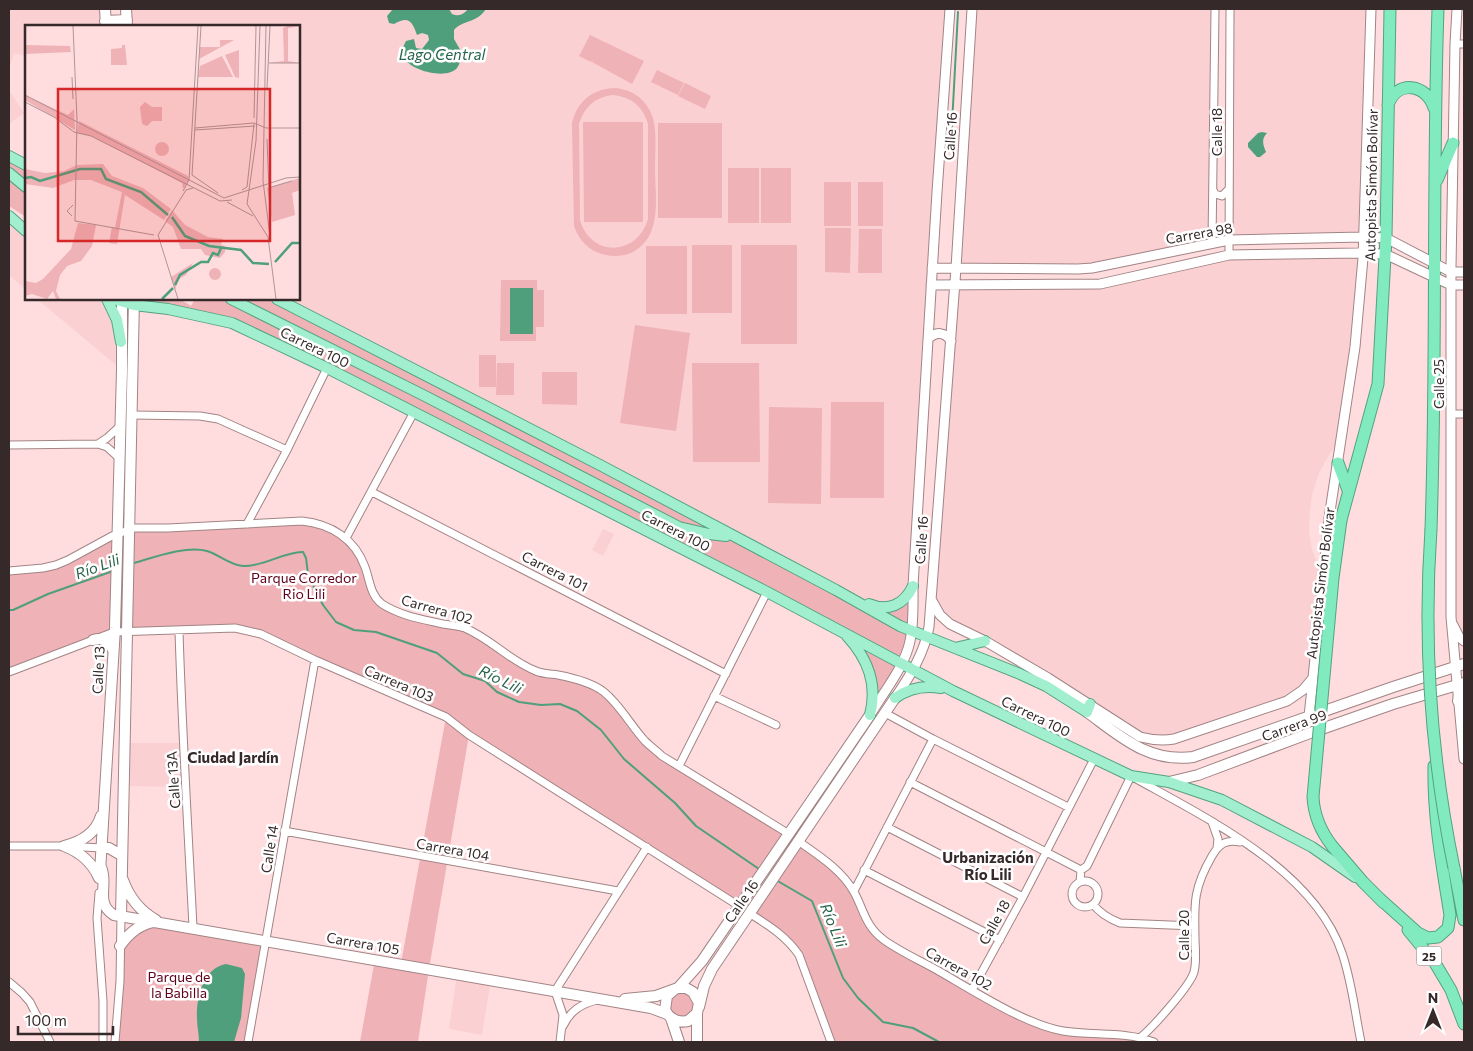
<svg xmlns="http://www.w3.org/2000/svg" width="1473" height="1051" viewBox="0 0 1473 1051" font-family="Commissioner,sans-serif">
<style>
.built{fill:#fad0d3}
.green{fill:#efb2b6;fill-rule:evenodd}
.water{fill:#4f9f7c}
.lines{fill:none;stroke-linecap:round;stroke-linejoin:round}
.stream{stroke:#4f9f7c;stroke-width:2}
.minor-casing{stroke:#a28485;stroke-width:9}
.tertiary-casing{stroke:#a28485;stroke-width:11}
.secondary-casing{stroke:#a28485;stroke-width:12}
.primary-casing{stroke:#53a380;stroke-width:12}
.trunk-casing{stroke:#53a380;stroke-width:13}
.minor{stroke:#fff;stroke-width:7}
.tertiary{stroke:#fff;stroke-width:9}
.secondary{stroke:#fff;stroke-width:10}
.primary{stroke:#a1efcf;stroke-width:10}
.trunk{stroke:#82eabf;stroke-width:11}
.trunk-bridge-casing{stroke:#53a380;stroke-width:13;stroke-linecap:butt}
.trunk-bridge{stroke:#82eabf;stroke-width:11}
.labels{text-anchor:middle;dominant-baseline:central;stroke-width:5;stroke-linejoin:round;paint-order:stroke}
.shield{fill:#fff;stroke:#72696a;stroke-width:1}
.shield-label{font-size:12px;font-weight:bold;fill:#36292a}
.street-label{font-size:14px;fill:#36292a;stroke:#fff}
.park-label{font-size:14px;fill:#60001c;stroke:#fff}
.water-label{font-size:15px;font-style:italic;fill:#27634a;stroke:#fff}
.neighbourhood-label{font-size:15px;font-weight:bold;fill:#36292a;stroke:#fff}
.inset-river{fill:none;stroke:#4f9f7c;stroke-width:2.5}
.inset-road{fill:none;stroke:#af9597;stroke-width:1}
.view{fill:#d62828;fill-opacity:0.15;stroke:#d62828;stroke-width:2.5}
.inset-edge{fill:none;stroke:#36292a;stroke-width:2.5}
</style>
<rect width="100%" height="100%" fill="#ffdddf"/>
<path class="built" d="M9 9H105L106 26H26V56L14 53 9 70Z
M126 9H950L915 565 904 600 873 605 277 299H299V26H127Z
M972 9H1215L1212 243 1092 268H956Z
M1230 9H1371L1363 237 1229 240Z
M9 90 24 113 9 124Z
M17 224 26 231V290L9 275V225Z
M1363 253 1341 437 1328 457 1319 473 1312 495 1310 511 1309 531 1312 550 1323 577 1313 678 1294 697 1174 739 1150 740 950 624 931 599 954 285H1087L1229 255Z
M37 299H107L111 305 122 370Z
M1452 414H1464V641L1454 626Z
M603 529 614 534 603 556 592 550Z
M125 743H183L187 787 123 786Z
M457 974 491 980 482 1035 449 1029Z"/>
<path class="green" d="M590 35 644 61 632 84 592 62 593 60 591 62 579 56Z
M657 70 684 83 678 95 651 82Z
M685 83 711 96 705 109 678 96Z
M616 88C634 90 647 100 653 118 657 134 655 152 655 168 655 196 663 236 633 252 625 256 615 257 606 255 590 252 579 241 574 226L572 124C576 102 593 88 616 88ZM613 95C631 97 643 106 648 124V219C637 257 590 257 580 220L579 124C584 107 595 97 613 95Z
M583 122H643V222H584Z
M658 123H722V218H658Z
M9 156 26 165V217L9 206Z
M728 168H759V223H728Z
M761 168H791V223H761Z
M824 182H851V226H824Z
M858 182H883V226H858Z
M825 228H851L850 273 825 272Z
M859 229H882V273H858Z
M692 245H732V313H692Z
M741 245H797V344H741Z
M646 246H687V314H646Z
M501 280H537V290H544V327H536V341H500Z
M134 299H180L191 306 195 299H277L836 590 880 608 909 595 910 641 870 715 872 682 841 630 232 323 134 305Z
M635 325 690 333 676 431 620 423Z
M479 355H496V387H479Z
M497 363H514V395H496Z
M692 363H759L760 462H693Z
M542 372H577V405L542 404Z
M831 402H884V498H830Z
M769 407 822 408 821 504 768 503Z
M316 522 356 549 372 592 393 611 462 627 523 665 572 678 603 692 662 756 789 834 739 906 469 735 429 969 418 1042H360L375 959 401 963 446 717 261 634 235 628 127 631 9 672V571L43 568 129 529Z
M798 841 843 877 874 931 1004 1008 1046 1027 1113 1034 1148 1042H831L799 955 749 913Z
M149 923 267 940 248 1042H115L120 946Z
M686 988 699 1007 682 1022 665 1006V1001Z"/>
<path class="water" d="M393 9H449L452 14C459 17 464 14 468 9H486C476 24 464 19 454 30V39L462 53C461 58 460 64 457 68 447 80 412 71 405 59 404 55 404 50 403 47L406 41 414 39 416 48 422 49 429 40 428 35 422 33 417 35C412 20 408 16 394 24L389 23 387 16Z
M1262 132 1267 133C1261 139 1263 145 1266 152L1260 157H1257L1248 147V143L1258 133Z
M510 288H533V334H510Z
M226 964 242 968 245 974 241 1018 234 1042H199C199 1034 197 1027 197 1019 196 998 203 968 226 964Z"/>
<g class="lines">
<path class="stream" d="M951 143 958 12
M131 564C152 558 186 545 207 551 220 555 229 565 243 566 263 567 286 551 303 552L306 558 308 574 314 587 323 605 336 622 354 630 376 632 437 653 463 674 485 681 497 692 519 702 541 705 560 704 577 711 601 730 624 759 675 803 696 826 759 869
M9 610H13L48 594 113 571
M776 880 812 901 843 978 858 998 883 1022 913 1028 939 1042"/>
<g class="minor-casing">
<path id="minor" d="M1455 44H1464
M1213 190 1215 194 1222 196 1229 189
M1212 243 1215 9
M1229 255 1230 9
M1452 414H1464
M132 415 200 416 218 419 287 450
M98 444 107 438 120 426
M9 445 98 444 107 447 119 458
M372 492 726 674
M247 524 287 450 327 368
M346 538 414 412
M9 571 43 568 56 565 68 560 112 536 134 528H168L302 521C331 524 355 539 365 567 370 580 370 595 382 604 401 616 421 619 443 624 450 625 458 626 465 628 491 639 510 661 536 671 543 674 551 674 558 675 574 678 591 682 604 692 621 706 631 726 645 741 651 747 657 751 662 756L789 834
M179 631C182 730 188 829 193 927
M9 672 114 632 235 628 261 634 315 660 446 717 469 735 739 906
M714 696 776 725
M885 713 933 739 1068 807
M679 766 767 592
M910 782 1081 870
M1212 822 1218 839 1217 848
M887 827 1023 897
M284 831 618 891
M798 841C818 855 842 870 854 892 864 910 865 926 884 940 899 951 919 960 937 970 972 990 1024 1024 1063 1031 1094 1036 1124 1031 1154 1042
M9 846H64L102 848
M864 870 1000 940
M1072 894a13 13 0 1 1 26 0a13 13 0 1 1-26 0Z
M1080 882 1081 870 1087 866 1131 776C1204 817 1314 869 1342 953 1352 982 1355 1013 1361 1042
M854 891 933 739
M99 893 97 918 103 1001V1042
M1093 904C1100 914 1110 919 1120 923L1195 926
M749 913C768 925 786 936 799 955L831 1042
M9 982 22 993 30 1002 50 1042
M972 990 1023 897 1094 759
M563 1026C570 1011 581 1004 597 1000
M1141 1037C1153 1027 1190 986 1194 972 1197 961 1195 948 1195 937 1194 902 1194 887 1212 856 1219 844 1226 839 1240 842
M115 1042 120 981 121 916
M248 1042 315 660
M560 1042 563 1015 555 991 647 847"/>
</g>
<g class="tertiary-casing">
<path id="tertiary" d="M1457 9 1455 44 1451 267V617L1464 759
M932 268 1078 269 1092 268 1229 240 1363 237 1386 238 1451 272H1464
M931 285 1100 284 1229 255 1358 253 1385 254 1451 285H1464
M928 339C936 331 945 332 951 341
M931 599 940 615 950 624 985 641 1048 678 1140 737C1152 740 1162 741 1174 739L1287 701 1303 690 1313 678 1329 518 1355 347 1363 258 1371 9
M1453 625 1459 637 1464 641
M895 698C910 676 924 654 929 627L956 268 972 9
M872 712C885 690 905 666 910 641 914 623 913 604 913 586L937 192 950 9
M1309 716 1313 679"/>
</g>
<g class="secondary-casing">
<path id="secondary" d="M105 9 106 26
M126 9 127 25
M105 21 127 20
M93 640C103 637 109 641 113 650
M1458 701 1459 695 1464 687
M1087 712C1120 736 1148 763 1193 757L1393 687 1464 664
M1169 782 1198 775 1310 733 1393 704 1464 683
M64 846C81 842 96 833 101 816
M64 846C80 852 92 862 99 878
M102 848H109L121 855
M101 867C109 884 94 903 114 915L651 1008 667 1014
M100 872 115 628 122 370V299
M123 880C129 897 140 911 156 920
M121 916 134 299
M120 946C128 934 138 925 153 922
M678 988 702 961 870 715
M625 999 656 996 678 988H686L693 992 699 1003 697 1013 688 1021C678 1023 670 1020 665 1010L667 996 674 990
M699 1007 704 986 712 969 895 698
M697 1013V1042
M671 1018 679 1042"/>
</g>
<g class="primary-casing">
<path id="primary" d="M9 156 26 165
M9 173 26 187
M9 216 26 231
M107 299 117 320 121 342
M114 299 134 305 168 309 232 323 327 368 767 592 953 691 1131 776 1169 782 1222 800 1312 847 1355 877
M231 299 423 395 679 527 709 534 726 536
M277 299 600 465 836 590 900 626 1020 674 1046 686 1087 712 1090 704
M869 604C888 612 904 605 913 586
M847 636C868 659 878 684 870 715
M955 648 985 641
M895 698C909 688 924 685 941 688"/>
</g>
<g class="trunk-casing">
<path id="trunk" d="M1388 105C1397 79 1427 84 1434 108
M1437 180 1453 143
M1338 463 1348 490
M1341 520 1378 384 1386 238 1390 9
M1431 529C1437 356 1432 182 1438 9
M1333 847 1363 882 1384 903
M1454 868 1464 920
M1379 898 1418 933 1428 938 1438 937 1448 928 1450 915C1442 865 1433 817 1434 766
M1408 930 1435 963 1451 990 1464 1024"/>
</g>
<use href="#minor" class="minor"/>
<use href="#tertiary" class="tertiary"/>
<use href="#secondary" class="secondary"/>
<use href="#primary" class="primary"/>
<use href="#trunk" class="trunk"/>
<g class="trunk-bridge-casing">
<path id="trunk-bridge" d="M1431 529C1423 643 1431 757 1454 868
M1333 847C1321 832 1314 817 1313 797L1333 578 1341 520"/>
</g>
<use href="#trunk-bridge" class="trunk-bridge"/>
</g>
<g class="labels">
<rect class="shield" x="1416.5" y="946.5" width="25" height="19" rx="4"/>
<g class="shield-label">
<text x="1429" y="956">25</text>
</g>
<g class="street-label">
<text transform="translate(1216 132) rotate(-90)">Calle 18</text>
<text transform="translate(950 136) rotate(-86)">Calle 16</text>
<text transform="translate(1371 185) rotate(-89)">Autopista Simón Bolívar</text>
<text transform="translate(1199 233) rotate(-10)">Carrera 98</text>
<text transform="translate(315 347) rotate(26)">Carrera 100</text>
<text transform="translate(1438 384) rotate(-90)">Calle 25</text>
<text transform="translate(676 530) rotate(27)">Carrera 100</text>
<text transform="translate(921 540) rotate(-86)">Calle 16</text>
<text transform="translate(555 571) rotate(27)">Carrera 101</text>
<text transform="translate(1320 583) rotate(-83)">Autopista Simón Bolívar</text>
<text transform="translate(437 609) rotate(16)">Carrera 102</text>
<text transform="translate(98 670) rotate(-87)">Calle 13</text>
<text transform="translate(399 683) rotate(23)">Carrera 103</text>
<text transform="translate(1036 716) rotate(26)">Carrera 100</text>
<text transform="translate(1294 725) rotate(-20)">Carrera 99</text>
<text transform="translate(173 780) rotate(-94)">Calle 13A</text>
<text transform="translate(269 849) rotate(-81)">Calle 14</text>
<text transform="translate(453 849) rotate(10)">Carrera 104</text>
<text transform="translate(741 901) rotate(-56)">Calle 16</text>
<text transform="translate(994 922) rotate(-61)">Calle 18</text>
<text transform="translate(1183 935) rotate(-90)">Calle 20</text>
<text transform="translate(363 943) rotate(10)">Carrera 105</text>
<text transform="translate(959 968) rotate(29)">Carrera 102</text>
</g>
<g class="park-label">
<text x="304" y="577">Parque Corredor<tspan x="304" dy="16">Rio Lili</tspan></text>
<text x="179" y="976">Parque de<tspan x="179" dy="16">la Babilla</tspan></text>
</g>
<g class="water-label">
<text x="442" y="54">Lago Central</text>
<text transform="translate(97 566) rotate(-20)">Río Lili</text>
<text transform="translate(501 679) rotate(26)">Río Lili</text>
<text transform="translate(834 925) rotate(68)">Río Lili</text>
</g>
<g class="neighbourhood-label">
<text x="233" y="757">Ciudad Jardín</text>
<text x="988" y="857">Urbanización<tspan x="988" dy="17">Río Lili</tspan></text>
</g>
</g>
<g transform="translate(25 25)">
<rect width="275" height="275" fill="#ffdddf"/>
<path d="M262 1H275L263 3V36L275 38H244L259 36 258 3ZM195 15H209L174 34 175 22H195ZM0 20 45 21 46 27 0 29ZM97 20H100L102 40H86V24L97 23ZM214 25V53L210 52 200 30ZM197 31 208 52H173L175 41ZM0 70 43 90 49 84 50 105 0 75ZM120 77 127 82H137V96H127L122 101 117 99 115 82ZM54 96 163 151 164 155 158 164 157 158 66 111 52 108ZM130 124a7 7 0 1 1 14 0a7 7 0 1 1-14 0ZM78 139 87 151 118 163 146 184 139 195 100 170 92 219 84 218 87 202 90 203 97 167 66 155H49L28 163 0 159V144L20 148 39 146 52 140ZM275 153V165L267 168 270 190 247 197 242 163ZM147 185 160 200 183 212 198 214 196 220 200 221V227L195 233 180 230 176 224H156L148 202 140 196ZM53 198 71 200 67 221 56 236 42 241 35 250 31 266 35 274H31L28 266 22 274 7 269 0 271V256L11 258 18 254 46 224ZM168 238 161 250 154 254 150 264 146 252ZM184 249a6 6 0 1 1 12 0a6 6 0 1 1-12 0Z" fill="#efb2b6"/>
<path class="inset-river" d="M0 153 6 152 15 156 55 144H76L81 154 116 167 143 190M147 192 160 211 184 221 216 225 228 238 244 239M250 237 267 218H275M150 260 155 250 176 237H183L188 228 193 230 196 223M137 274 148 263"/>
<path class="inset-road" d="M48 1 52 95 50 196M235 1 231 116 222 179 243 212 251 274M241 1 238 156 245 211M244 38H275M47 52 48 74M242 63 245 1M0 70 199 173 261 153 275 152M0 77 29 92 49 107 66 111 195 176 207 175M229 93 231 1M170 103 229 98 241 103H275M170 105 230 101M242 114 245 192M167 150 193 168M167 150 176 1M243 163 267 156M217 165 222 162 229 99M158 166 164 155 173 1M202 177 228 191M47 191 42 186 48 180M50 196 129 210M153 274 133 210 161 165 168 163"/>
<path class="view" d="M33 64H245V216H33Z"/>
<rect width="275" height="275" class="inset-edge"/>
</g>
<rect width="1473" height="1051" fill="none" stroke="#36292a" stroke-width="20"/>
<g transform="translate(1433 1011)" stroke="#ffffff" stroke-width="4" paint-order="stroke">
<path d="M0-4L9 19L0 12L-9 19Z" fill="#36292a"/>
<text y="-8" font-size="14" font-weight="bold" text-anchor="middle" fill="#36292a">N</text>
</g>
<path d="M18 1026v8h95v-8" fill="none" stroke="#36292a" stroke-width="2.5"/>
<text x="25" y="1026" font-size="15" fill="#36292a" stroke="#ffffff" stroke-width="4" paint-order="stroke">100 m</text>
</svg>
